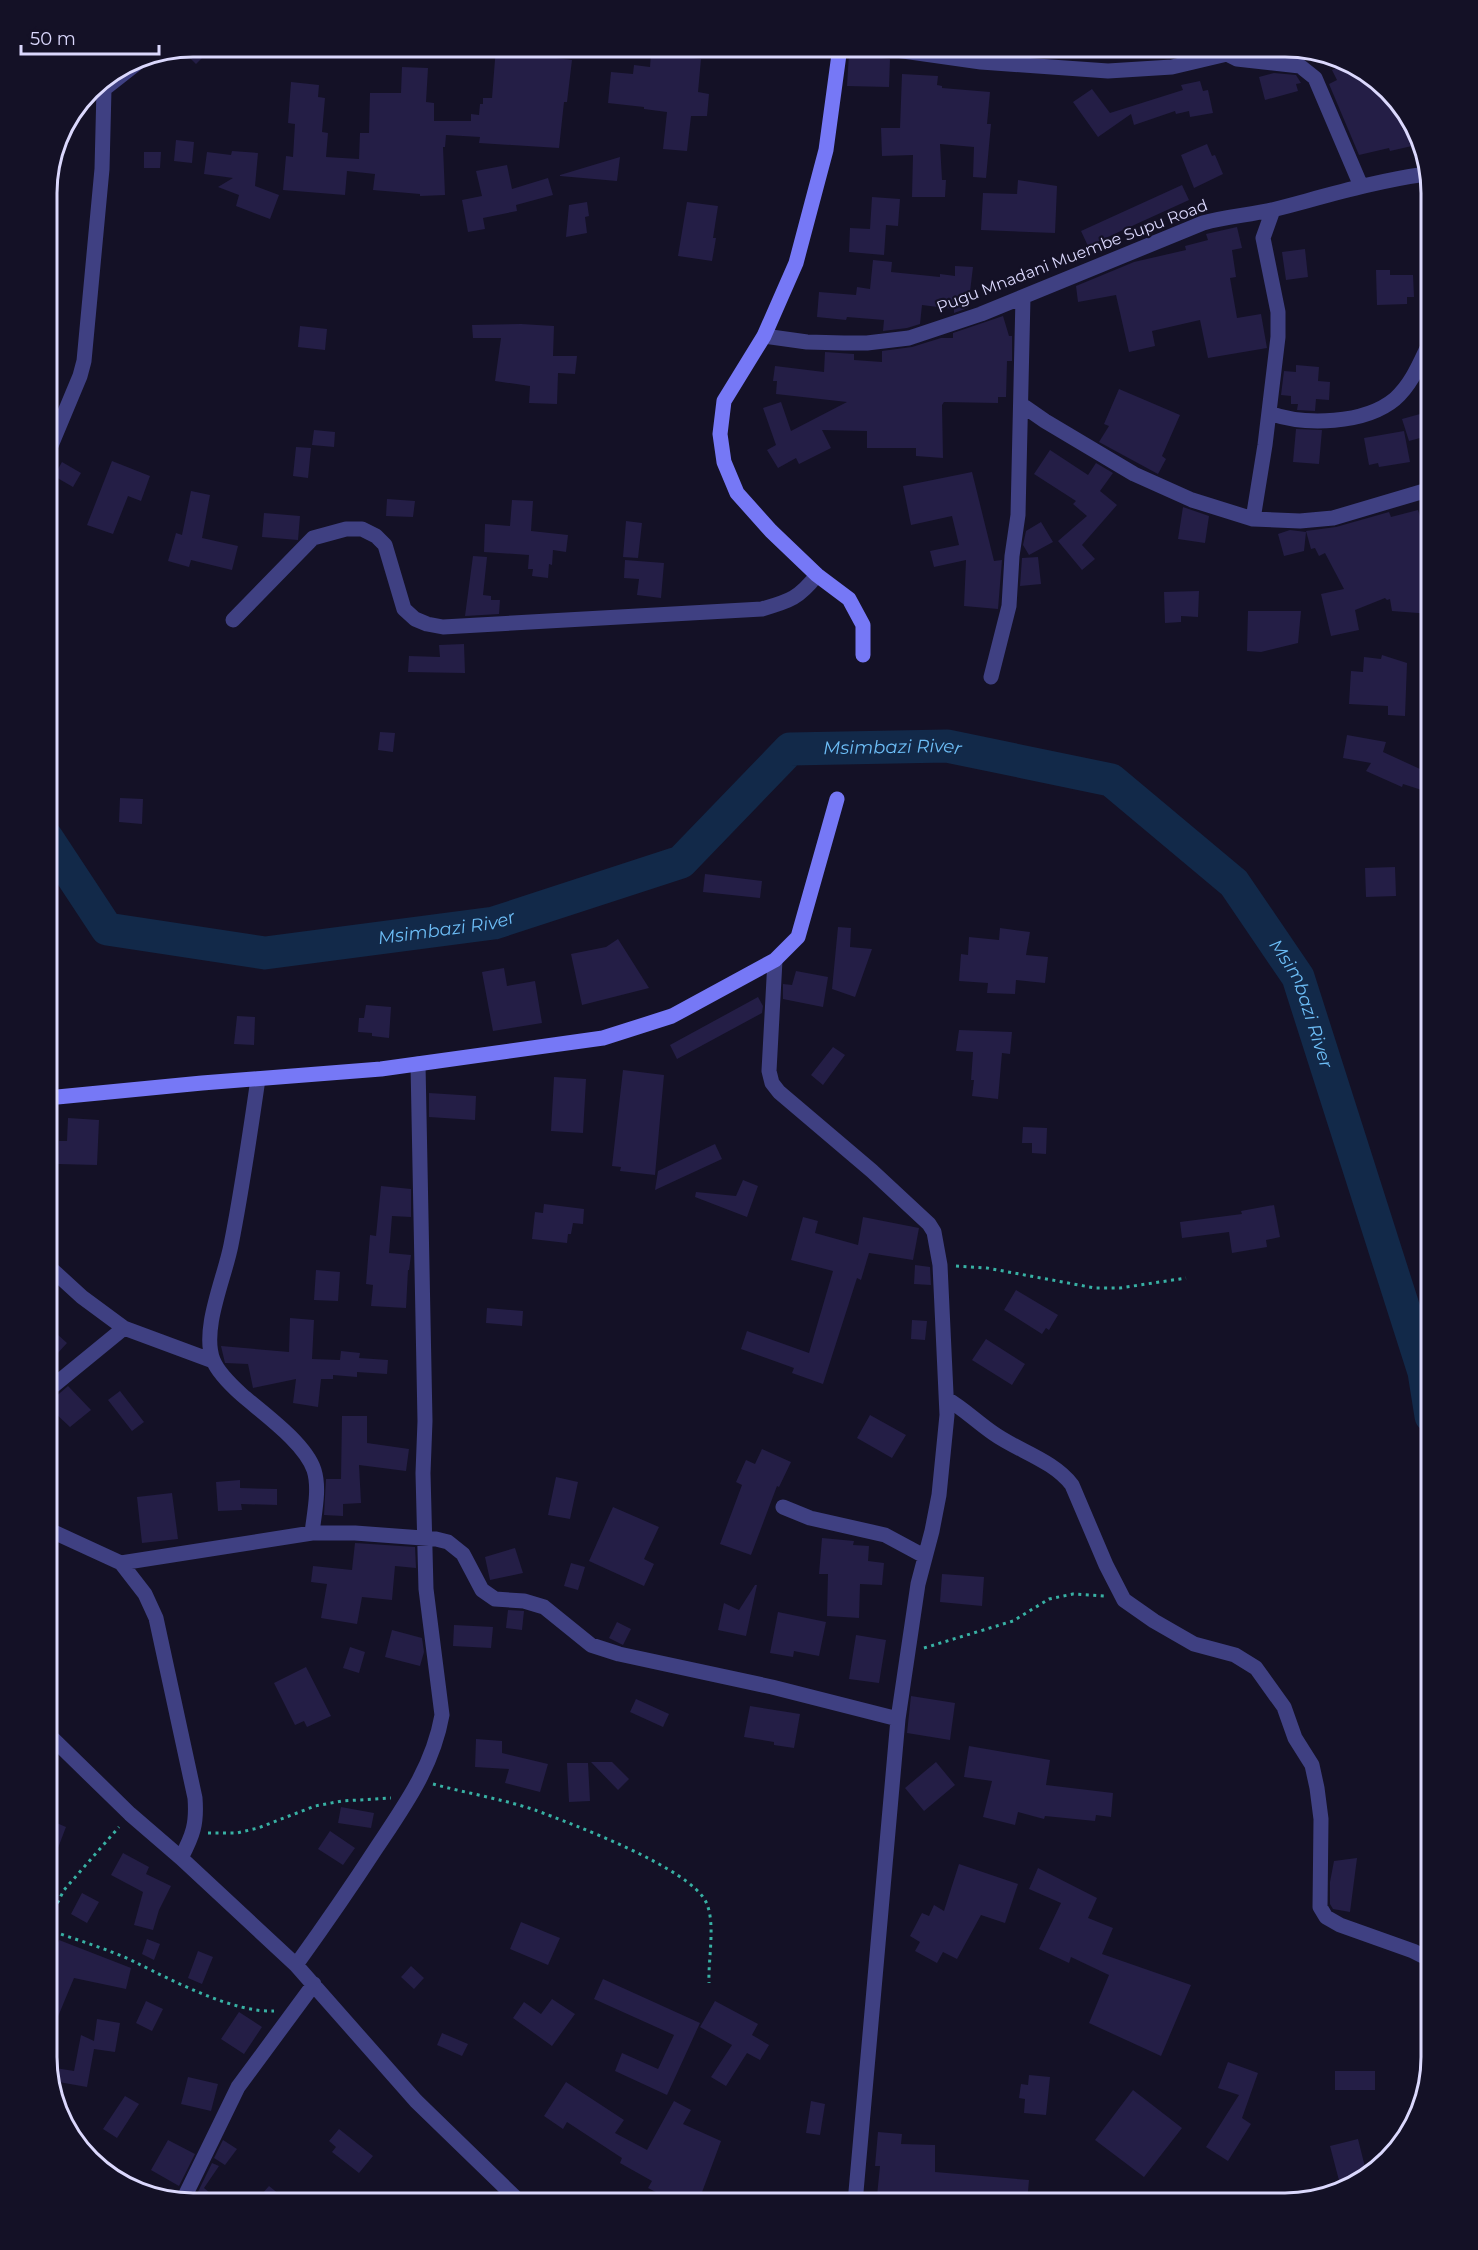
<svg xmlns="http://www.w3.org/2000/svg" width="1478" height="2250" viewBox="0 0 1478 2250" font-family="Montserrat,sans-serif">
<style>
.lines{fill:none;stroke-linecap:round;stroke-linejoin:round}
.river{stroke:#122949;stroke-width:33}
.building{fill:#241e46}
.path{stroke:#38b1a4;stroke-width:3;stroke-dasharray:3 4.5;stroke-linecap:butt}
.street{stroke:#3f4082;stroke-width:15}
.secondary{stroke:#7678f6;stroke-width:15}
.labels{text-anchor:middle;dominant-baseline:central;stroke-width:4.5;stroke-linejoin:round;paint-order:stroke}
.street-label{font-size:16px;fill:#dbd8fd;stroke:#141126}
.water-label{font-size:18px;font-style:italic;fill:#6dbdf6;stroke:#141126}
.rim{fill:none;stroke:#dbd8fd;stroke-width:3}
</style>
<rect width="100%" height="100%" fill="#141126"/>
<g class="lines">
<path class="river" id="s1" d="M47 838 107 929 265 953 494 923 681 862 790 749 947 746 1111 780 1234 883 1298 977 1424 1372 1431 1416"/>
</g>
<path class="building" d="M193 46H214L196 64 181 49Z
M496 47H517V53L572 60 567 102H564L559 148 479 143 480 137 446 135 445 147H443L445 195 420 196V194L373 190 375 174 347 171 345 195 283 190 286 156 293 157 295 124 288 123 291 82 319 85 318 97 325 98 322 132 328 133 326 157 359 159 360 133H369L370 93H401L402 67 428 68 426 102 434 103V121H471V114L479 115 480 104H483V98H492Z
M651 53 701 59 698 92 709 94 707 116H691L687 151 663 149 667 112 644 109V107L608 103 611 72 633 74 634 65 650 67Z
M849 54 890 59 889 87 847 86Z
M1347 63 1358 66 1394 102 1402 129 1408 128 1412 146 1390 151 1389 148 1359 155 1329 84 1337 80 1332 70Z
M1274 73 1296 75 1301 83 1296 84 1298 91 1265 100 1259 77Z
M902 74 938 76 937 85 942 86V88L990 92 987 124H991L986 178 973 177 974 147 940 144 942 180H946L945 197H912L913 155 882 156 881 128H900Z
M1200 81 1203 91 1208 90 1213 113 1190 117 1189 111 1176 114 1175 111 1134 125 1131 114 1098 137 1073 102 1092 89 1110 113 1183 90 1181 85Z
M176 140 194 142 192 163 174 161Z
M1207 144 1212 156 1215 155 1223 174 1194 188 1181 155Z
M232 151 258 153 255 186 279 195 270 219 236 206 239 195 218 187 233 178 204 174 207 152 231 155Z
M144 152H161L160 168H144Z
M620 157 617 181 560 176V175Z
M507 165 512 189 548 178 553 195 516 205 517 211 483 218 485 229 468 232 462 200 482 196 476 171Z
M1018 180 1057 186 1055 233 981 230 983 193 1017 194Z
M1182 185 1189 200 1088 246 1081 231Z
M872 197 900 199 898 226 886 225 884 255 849 252 850 228 870 229Z
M587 202 589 216 585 217 587 233 566 237 569 205Z
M687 202 718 206 713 238H716L712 261 678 256Z
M1237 227 1242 248 1232 250 1236 277 1230 278 1237 318 1261 314 1267 348 1208 358 1200 320 1152 331 1155 346 1129 352 1116 295 1078 302 1076 286 1134 262 1186 250 1185 246 1208 240 1206 234Z
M1305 249 1308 277 1286 280 1282 252Z
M873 260 892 262 891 272 940 277V274L955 276V266L973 267 968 308 954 313V309L922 305 920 324 907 328 883 331 884 320 847 317 846 320 817 317 819 292 856 295 857 287 870 289Z
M1376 270H1390V275H1413L1414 297H1407V304L1377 305Z
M1003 316 1009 336H1012V361H1007L1006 397H998V403L944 402 942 405 943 458 916 456V448H867V431L822 430 831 448 799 464 796 458 778 468 767 450 776 445 763 408 781 402 791 431 847 402 776 394 777 381H773L775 366 824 372 825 352 854 354V360L882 362V351L912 347 941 338H953V333Z
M521 324 554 326 553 356H577L575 374 558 373 557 404 529 403 530 386 495 381 501 338H473L472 325Z
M300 326 327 329 325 350 298 347Z
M1296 365 1319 367 1318 381 1330 382 1329 400 1316 399 1315 411 1297 410 1298 404H1291V396L1281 395 1284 371 1296 372Z
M1119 389 1180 415 1162 456 1166 459 1158 474 1099 442 1109 426 1104 424Z
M1431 411V435L1409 441 1402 419Z
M1296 429 1322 430 1319 464 1293 462Z
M314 430 335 432 334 447 312 445Z
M1404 431 1410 462 1379 467 1378 463 1369 465 1364 438Z
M296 447 311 448 308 478 293 476Z
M1050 450 1088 475 1096 463 1113 473 1100 491 1117 505 1082 545 1095 559 1082 570 1058 541 1087 516 1073 504 1076 501 1034 474Z
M112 461 150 476 141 501 128 496 113 534 87 525Z
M62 462 81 473 73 487 54 476Z
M972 472 994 561 1002 560 998 609 964 606 966 560 934 567 930 551 959 545 952 516 911 525 903 486Z
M191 491 210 495 202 538 238 546 232 570 191 560 189 567 168 561 176 533 182 535Z
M387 499 415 501 413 517 386 516Z
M512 500 533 501 531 531 568 535 566 552 553 550 552 565 549 564 548 578 532 576 533 569H528L529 555 484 552 485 524 510 526Z
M1183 507 1209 516 1205 543 1178 539Z
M1418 510 1420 516H1422L1431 558V614L1392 611 1390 599 1387 600 1385 598 1355 610 1359 630 1331 636 1321 594 1344 589 1325 553 1319 556 1315 548 1311 549 1306 531 1336 527 1389 512 1391 517Z
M264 513 300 516 298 540 262 537Z
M626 521 642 523 638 558 623 557Z
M1041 522 1053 542 1029 555 1023 545 1026 531Z
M1290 530 1306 532 1304 551 1284 556 1278 534Z
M473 556 487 557 483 595 491 596V600H500L499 614 465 616Z
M1038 557 1041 584 1020 586 1022 558Z
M625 560 664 563 661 598 637 595 639 579 624 578Z
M1199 591 1198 617 1181 616V622L1165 623 1164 592Z
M1248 611H1301L1298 643 1261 652 1247 651Z
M464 644 465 673 408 672 409 656 440 657 439 645Z
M1382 655 1407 663 1405 716 1388 715V706L1349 704 1351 671 1363 672 1364 657 1381 659Z
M380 732 395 733 393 752 378 750Z
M1347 735 1386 742 1383 752 1431 774V793L1403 784 1402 787 1366 771 1371 763 1343 758Z
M120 798 143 799 142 824 119 822Z
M1395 867 1396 896 1366 897 1365 868Z
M705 874 762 881 760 898 703 892Z
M838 927 851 928 850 947 872 949 855 997 832 989Z
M1000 928 1030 932 1026 955 1048 957 1045 983 1016 980 1015 994 987 993 988 983 959 981 961 954 968 955 969 937 999 940Z
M618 939 649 988 582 1005 571 954 606 947Z
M504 968 507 986 535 981 542 1023 493 1031 482 972Z
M796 971 828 977 823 1007 783 999V984L792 985Z
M758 997 763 1006 762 1013 677 1059 670 1045Z
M366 1005 391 1007 389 1038 372 1036V1033L358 1032 359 1018H364Z
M237 1016 255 1017 254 1045 234 1044Z
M959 1030 1012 1032 1010 1054 1002 1053 998 1099 972 1096 974 1080H971L973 1052 956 1051Z
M833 1047 845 1055 823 1085 811 1075Z
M623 1070 664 1075 655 1175 620 1171 621 1167 612 1166Z
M554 1077 586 1079 583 1133 551 1131Z
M429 1093 476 1096 475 1120 429 1117Z
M68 1118 99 1120 97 1165 58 1164 59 1141H67Z
M1023 1127 1047 1128 1046 1154 1032 1153V1143H1022Z
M715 1144 722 1159 655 1190 658 1171Z
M743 1180 758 1186 747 1217 695 1197 696 1192 736 1196Z
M381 1186 411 1189V1217L392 1216 389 1253 411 1255 409 1270H408L406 1308 371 1306 373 1285 366 1284 370 1235 376 1236Z
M544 1204 584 1209 583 1224 573 1223 571 1234H568L567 1243 532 1239 535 1212 543 1213Z
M1274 1205 1280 1237 1266 1240 1267 1247 1232 1253 1229 1232 1182 1238 1180 1222 1242 1214 1241 1211Z
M803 1217 818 1221 815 1233 858 1245 863 1217 919 1228 913 1260 869 1253 861 1280 857 1278 823 1384 792 1373 794 1368 741 1349 747 1331 809 1353 833 1271 791 1260Z
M915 1265 930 1267 931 1285 914 1284Z
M316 1270 340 1272 338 1301 314 1300Z
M1016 1290 1058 1315 1049 1330 1046 1328 1042 1334 1004 1310Z
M487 1308 523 1311 522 1326 486 1323Z
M290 1318 314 1320 312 1359 340 1360 341 1351 360 1353 359 1358 388 1360 387 1374 357 1372V1377L333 1375V1379H321L318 1407 293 1403 296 1379 253 1388 248 1364 225 1363 221 1346 289 1352Z
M912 1320 927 1321 925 1340 911 1339Z
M47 1325 67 1343 56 1355 47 1346Z
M986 1339 1025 1364 1012 1385 972 1360Z
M68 1386 91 1410 70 1427 55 1413 47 1422V1401L53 1399Z
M120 1391 144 1422 132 1431 108 1400Z
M870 1415 906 1435 892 1458 857 1438Z
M342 1416H367V1443L409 1449 406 1471 359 1465 361 1503 343 1504V1516L324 1515 326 1479H341Z
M762 1449 791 1462 779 1487 777 1486 751 1555 720 1544 742 1485 736 1482 746 1460 755 1464Z
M556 1477 578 1482 570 1519 548 1515Z
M240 1480V1488L277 1489V1505L241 1504 242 1510 218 1511 216 1482Z
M172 1493 178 1539 142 1543 137 1497Z
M613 1507 659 1527 644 1559 654 1564 644 1586 589 1561Z
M822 1538 854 1541 853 1545 869 1546 868 1561 884 1563 882 1585 860 1584 859 1618 827 1616 828 1574H819Z
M355 1543 415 1547 416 1568 395 1566 392 1600 362 1597 357 1624 321 1618 327 1584 311 1582 313 1566 352 1570Z
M515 1548 523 1573 490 1580 485 1557Z
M571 1563 585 1567 578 1590 564 1586Z
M942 1574 984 1577 982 1606 940 1602Z
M755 1585H757L746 1636 718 1630 724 1603 739 1610Z
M508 1610 524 1611 522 1630 506 1628Z
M778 1612 826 1622 819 1656 794 1651 793 1657 770 1653Z
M617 1622 631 1629 623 1645 609 1638Z
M454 1625 493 1627 491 1648 453 1646Z
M392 1630 422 1638 424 1652 420 1666 385 1657Z
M856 1635 886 1640 879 1683 849 1679Z
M350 1647 365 1652 359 1673 343 1668Z
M306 1667 331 1716 307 1727 304 1721 295 1725 274 1683Z
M911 1696 955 1703 950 1740 907 1733Z
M636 1699 669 1714 663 1727 630 1712Z
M750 1706 800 1714 794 1748 774 1745V1742L744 1737Z
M476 1739 502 1741V1753L548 1764 540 1792 505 1783 509 1769 475 1767Z
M969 1746 1050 1760 1046 1785 1113 1793 1111 1817 1096 1815 1095 1821 1045 1816 1044 1819 1018 1812 1015 1825 983 1817 992 1781 964 1777Z
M591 1762H612L629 1779 618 1790Z
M936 1762 955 1785 924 1811 905 1788Z
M567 1763H588L590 1801 569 1802Z
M341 1807 374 1813 371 1828 338 1823Z
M47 1819 66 1827 48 1874H47Z
M330 1831 355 1848 343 1865 318 1849Z
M123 1853 149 1867 146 1874 171 1886 159 1910 153 1930 134 1925 143 1892 111 1875Z
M1357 1858 1350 1912 1333 1909 1330 1904V1882L1334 1861Z
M959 1864 1018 1884 1005 1923 981 1915 957 1959 943 1952 937 1963 915 1951 920 1942 910 1936 922 1913 929 1916 934 1905 944 1911Z
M1038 1868 1097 1898 1088 1918 1113 1928 1102 1954 1191 1985 1161 2056 1089 2023 1109 1975 1071 1957 1069 1963 1039 1949 1061 1903 1029 1889Z
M82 1893 99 1902 87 1923 71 1914Z
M521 1922 560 1938 548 1965 510 1949Z
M147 1939 160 1944 154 1960 142 1954Z
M59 1940 131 1968 126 1989 74 1978 47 2043V1973Z
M198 1951 213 1957 202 1984 188 1978Z
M411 1966 424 1978 414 1989 401 1977Z
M603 1979 700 2023 667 2095 615 2071 622 2053 658 2069 674 2035 594 1999Z
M552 1999 575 2014 552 2046 513 2018 524 2002 541 2014Z
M146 2001 163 2009 152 2031 136 2023Z
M715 2001 758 2024 752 2035 769 2045 760 2060 747 2053 726 2086 711 2077 732 2045 700 2027Z
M239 2012 262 2027 244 2054 221 2039Z
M97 2019 120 2023 115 2052 94 2049 87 2087 53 2081 49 2067 74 2071 81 2035 94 2041Z
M442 2033 468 2044 462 2056 437 2045Z
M1228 2062 1258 2073 1242 2118 1251 2124 1228 2161 1206 2147 1239 2095 1218 2088Z
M1335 2071H1375V2090H1335Z
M1029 2075 1050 2077 1046 2115 1024 2113 1025 2099 1019 2098 1021 2084 1028 2085Z
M188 2077 218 2084 211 2111 181 2104Z
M566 2082 624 2120 615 2133 647 2150 674 2101 691 2110 683 2124 721 2141 698 2203H677L648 2188 652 2181 620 2163 622 2158 567 2122 563 2129 544 2116Z
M1133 2090 1182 2128 1144 2177 1095 2140Z
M125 2096 139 2104 117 2138 103 2129Z
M811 2101 825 2104 820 2135 806 2133Z
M339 2129 373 2156 359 2173 332 2152 336 2147 329 2141Z
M878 2132 902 2134 901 2144 935 2145V2172L1029 2180 1027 2203H929V2202L877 2196 880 2166H875Z
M1358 2139 1367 2175 1358 2184 1341 2188 1330 2146Z
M168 2140 195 2154 179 2186 151 2170Z
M223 2140 237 2149 225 2165 214 2158Z
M212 2163 219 2166 204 2188 222 2203H195L193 2202Z
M269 2186 290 2203H254Z"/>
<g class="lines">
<path class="path" d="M956 1266 987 1268 1095 1288H1120L1186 1278
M924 1648 1013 1621 1049 1599 1073 1594 1104 1596
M433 1784C466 1793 502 1799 535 1810 572 1824 690 1868 706 1902 716 1923 708 1958 709 1983
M208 1833H237L258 1828 315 1806 342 1801 391 1798
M47 1923 64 1890 119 1827
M47 1929C76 1940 109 1949 137 1963 173 1981 234 2013 274 2011"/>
<path class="street" d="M875 47 981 62 1108 71 1172 67 1227 54
M1221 47 1227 54 1237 59 1300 66 1315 78 1361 186
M88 92 104 89 146 56
M764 336 807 342 844 343H867L909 338 981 314 1203 223C1227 216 1252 215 1276 209 1326 196 1375 181 1426 174
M1022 405 1045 421 1134 474 1192 500 1253 519 1300 521 1333 518 1431 489
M1269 413C1305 426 1365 424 1395 399 1413 383 1421 360 1431 340
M47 455 80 376 84 361 102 169 104 89
M1253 519 1265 445 1278 337V312L1263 238 1273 210
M233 620 313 538 346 529H362L376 536 385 545 404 609 415 619 427 624 443 627 762 609C790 601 799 598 817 575
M991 677 1009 606 1012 556 1018 515 1023 297
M775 960 769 1071 772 1083 779 1092 872 1171 929 1224 934 1232 940 1265 947 1415 939 1495 932 1531 918 1584 898 1719 855 2203
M258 1079C250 1134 242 1190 231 1245 225 1277 201 1329 213 1360 218 1373 232 1386 242 1395 264 1414 305 1443 314 1470 320 1489 314 1514 312 1533
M47 1265 82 1297 124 1328 213 1361
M47 1391 124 1328
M947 1399C964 1409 977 1422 993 1433 1018 1451 1053 1460 1072 1485L1106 1565 1124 1600 1154 1621 1194 1644 1235 1655 1256 1668 1284 1707 1295 1738 1312 1765 1317 1788 1321 1819 1320 1907 1326 1917 1340 1925 1413 1951 1431 1960
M783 1507 810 1518 885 1535 924 1556
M47 1529 121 1563 145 1594 156 1618 195 1798C197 1824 193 1835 181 1858
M121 1563 312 1533H355L436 1539 448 1542 463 1554 482 1590 495 1599 524 1601 544 1607 591 1645 619 1654 772 1687 898 1719
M47 1733 130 1814 181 1858 296 1965 416 2101 521 2203
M296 1965C324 1926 351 1887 377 1847 405 1805 433 1766 442 1715L426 1589 423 1473 425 1421 418 1064
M182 2202 238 2087 314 1984"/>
<path class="secondary" d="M840 47 826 150 796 263 764 336 724 401 720 434 724 462 737 493 771 531 817 575 849 599 863 625V655
M47 1098 202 1083 381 1069 603 1038 672 1016 775 960 798 937 837 799"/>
</g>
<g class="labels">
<g class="street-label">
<text transform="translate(1072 256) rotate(-21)">Pugu Mnadani Muembe Supu Road</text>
</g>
<g class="water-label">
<text stroke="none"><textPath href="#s1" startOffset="956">Msimbazi River</textPath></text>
<text stroke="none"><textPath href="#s1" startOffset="452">Msimbazi River</textPath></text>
<text stroke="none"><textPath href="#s1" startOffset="1478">Msimbazi River</textPath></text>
</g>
</g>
<path d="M0 0H1478V2250H0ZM193 57H1285A136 136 0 0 1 1421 193V2057A136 136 0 0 1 1285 2193H193A136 136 0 0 1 57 2057V193A136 136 0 0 1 193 57Z" fill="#141126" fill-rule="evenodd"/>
<path class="rim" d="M193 57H1285A136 136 0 0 1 1421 193V2057A136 136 0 0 1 1285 2193H193A136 136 0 0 1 57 2057V193A136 136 0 0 1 193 57Z"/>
<path d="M21 45v9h138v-9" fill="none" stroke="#dbd8fd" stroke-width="3"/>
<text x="30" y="45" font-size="18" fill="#dbd8fd" stroke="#141126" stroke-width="4.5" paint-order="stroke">50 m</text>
</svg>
